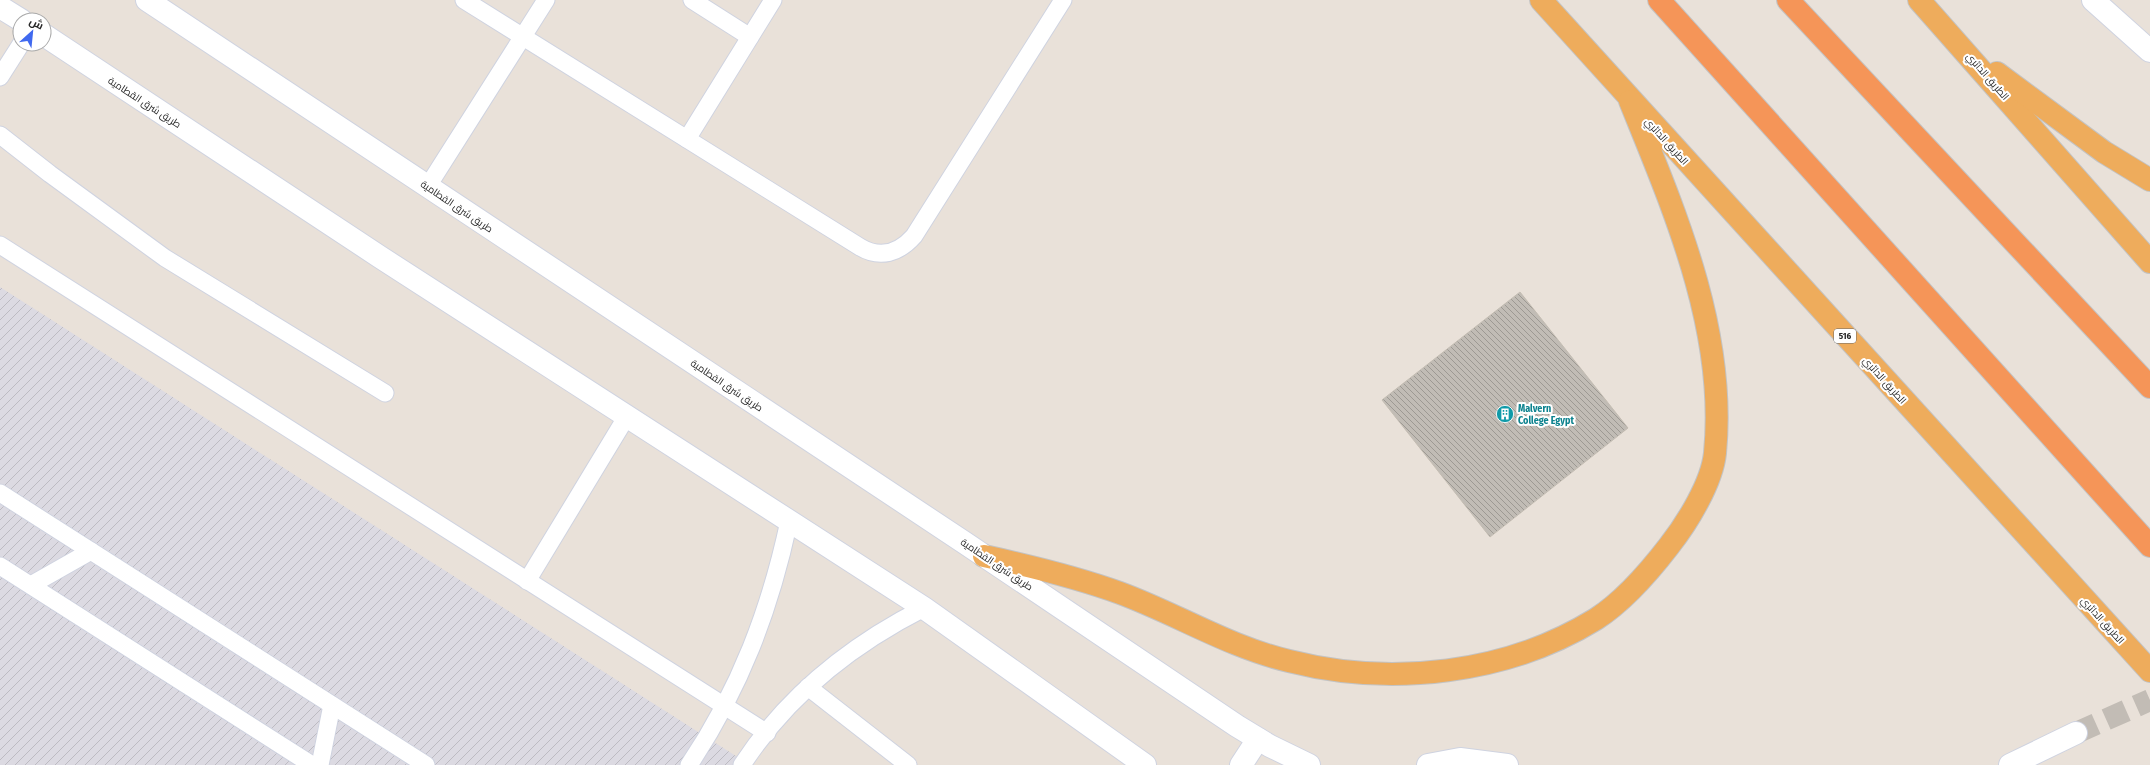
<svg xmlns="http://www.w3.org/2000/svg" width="2150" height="765" font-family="'Fira Sans Condensed',Cairo,sans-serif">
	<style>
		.industrial { fill: url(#industrial-furrows) }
		.building { fill: url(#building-back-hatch); stroke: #c4bdb3 }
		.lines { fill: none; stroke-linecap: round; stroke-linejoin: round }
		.tertiary-tunnel { stroke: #c2bcb5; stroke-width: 22; stroke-dasharray: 22 11; stroke-linecap: butt }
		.service-casing { stroke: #cfd3e0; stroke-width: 19 }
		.minor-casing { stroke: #cfd3e0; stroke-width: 24 }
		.tertiary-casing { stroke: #cfd3e0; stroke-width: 24 }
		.trunk-casing { stroke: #c3c3c3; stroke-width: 24 }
		.motorway-casing { stroke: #c3c3c3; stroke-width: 24 }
		.service { stroke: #fff; stroke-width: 17 }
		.minor { stroke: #fff; stroke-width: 22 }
		.tertiary { stroke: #fff; stroke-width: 22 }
		.trunk { stroke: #eeac5c; stroke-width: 22 }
		.motorway { stroke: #f59558; stroke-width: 22 }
		.labels { text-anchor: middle; stroke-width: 4; stroke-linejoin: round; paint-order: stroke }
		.shield { fill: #fff; stroke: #686868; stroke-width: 1 }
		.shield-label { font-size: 9px; font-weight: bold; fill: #272727 }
		.street-label { font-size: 10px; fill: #272727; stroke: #fff }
		.culture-label { font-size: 10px; font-weight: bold; fill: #0d838f; stroke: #fff; text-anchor: start }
	</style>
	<defs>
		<pattern id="industrial-furrows" width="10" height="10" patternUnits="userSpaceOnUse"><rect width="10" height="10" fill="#dcdae2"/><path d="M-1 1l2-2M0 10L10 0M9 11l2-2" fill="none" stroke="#bdbbc2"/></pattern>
		<pattern id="building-back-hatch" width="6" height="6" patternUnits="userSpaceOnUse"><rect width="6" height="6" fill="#c1bcb5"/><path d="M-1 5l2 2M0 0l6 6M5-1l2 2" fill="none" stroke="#9d9993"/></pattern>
	</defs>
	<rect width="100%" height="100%" fill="#e9e1d9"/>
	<path class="industrial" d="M0 287 750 765H0Z"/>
	<path class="building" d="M1520 292 1628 428 1490 537 1382 400Z"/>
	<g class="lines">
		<path class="tertiary-tunnel" d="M2076 733 2150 700"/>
		<defs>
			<g id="service">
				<path d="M464 0 860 247C880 259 899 253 914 236L1063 0"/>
				<path d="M692 0 750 37"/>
				<path d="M0 77 21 44"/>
				<path d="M0 135 50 174 165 258 385 393"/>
				<path d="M687 139 773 0"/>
				<path d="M428 186 546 0"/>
				<path d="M0 245 767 733"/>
				<path d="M0 493 426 765"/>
				<path d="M0 566 312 765"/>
				<path d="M527 581 627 416"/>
				<path d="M31 585 91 551"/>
				<path d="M808 687 908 765"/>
				<path d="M320 765 332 705"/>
				<path d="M689 765C740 689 770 610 789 521"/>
				<path d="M742 765C787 696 851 645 924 608"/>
			</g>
			<path id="minor" d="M2093 0 2150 51"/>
			<g id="tertiary">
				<path d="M147 0 965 543 1237 726 1270 746 1309 765"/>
				<path d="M0 7 21 20"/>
				<path d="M44 35 380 257 924 608 1145 765"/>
				<path d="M1241 765 1258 739"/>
				<path d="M1428 765 1460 759 1507 765"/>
				<path d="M2010 765 2076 733"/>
			</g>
			<g id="trunk">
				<path d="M1541 0 2150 671"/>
				<path d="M1919 0 2150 262"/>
				<path d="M1997 73 2104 152 2150 180"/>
				<path d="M984 556C1030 566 1076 577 1120 593 1177 614 1229 647 1289 661 1391 687 1507 674 1596 619 1624 601 1649 572 1669 546 1687 523 1712 483 1715 453 1727 331 1675 212 1630 101"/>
			</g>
			<g id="motorway">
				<path d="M1659 0 2150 546"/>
				<path d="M1788 0 2150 387"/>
			</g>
		</defs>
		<use href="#service" class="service-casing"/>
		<use href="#minor" class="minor-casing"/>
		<use href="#tertiary" class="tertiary-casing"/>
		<use href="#trunk" class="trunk-casing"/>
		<use href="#motorway" class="motorway-casing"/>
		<use href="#service" class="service"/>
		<use href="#minor" class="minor"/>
		<use href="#tertiary" class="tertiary"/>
		<use href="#trunk" class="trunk"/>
		<use href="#motorway" class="motorway"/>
	</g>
	<defs>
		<symbol id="building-disc" viewBox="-11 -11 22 22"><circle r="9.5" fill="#0f9aa8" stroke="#fff"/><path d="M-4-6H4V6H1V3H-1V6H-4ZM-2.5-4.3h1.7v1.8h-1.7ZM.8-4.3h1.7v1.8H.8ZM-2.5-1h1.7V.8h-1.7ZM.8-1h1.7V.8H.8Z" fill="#fff"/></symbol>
	</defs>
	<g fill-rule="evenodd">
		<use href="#building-disc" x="1495" y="404" width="20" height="20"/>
	</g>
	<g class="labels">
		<rect class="shield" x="1834" y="329" width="22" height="14" rx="3"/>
		<g class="shield-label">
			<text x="1845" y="339">516</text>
		</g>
		<g class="street-label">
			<text transform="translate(1988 76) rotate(49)" y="4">الطريق الدائري</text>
			<text transform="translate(145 102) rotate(33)" y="4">طريق شرق القطامية</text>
			<text transform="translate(1667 141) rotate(48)" y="4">الطريق الدائري</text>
			<text transform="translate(457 206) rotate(34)" y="4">طريق شرق القطامية</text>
			<text transform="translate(1885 380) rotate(48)" y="4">الطريق الدائري</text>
			<text transform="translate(727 385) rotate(34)" y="4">طريق شرق القطامية</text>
			<text transform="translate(997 564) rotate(34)" y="4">طريق شرق القطامية</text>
			<text transform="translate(2103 620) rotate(48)" y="4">الطريق الدائري</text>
		</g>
		<g class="culture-label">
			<text x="1518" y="412">Malvern<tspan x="1518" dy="12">College Egypt</tspan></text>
		</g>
	</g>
	<g transform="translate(32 32) rotate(27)"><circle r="19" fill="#ffffff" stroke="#a9a9a9"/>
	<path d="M0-3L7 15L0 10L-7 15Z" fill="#4069ef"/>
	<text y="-6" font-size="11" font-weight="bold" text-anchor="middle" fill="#272727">ش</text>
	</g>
</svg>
